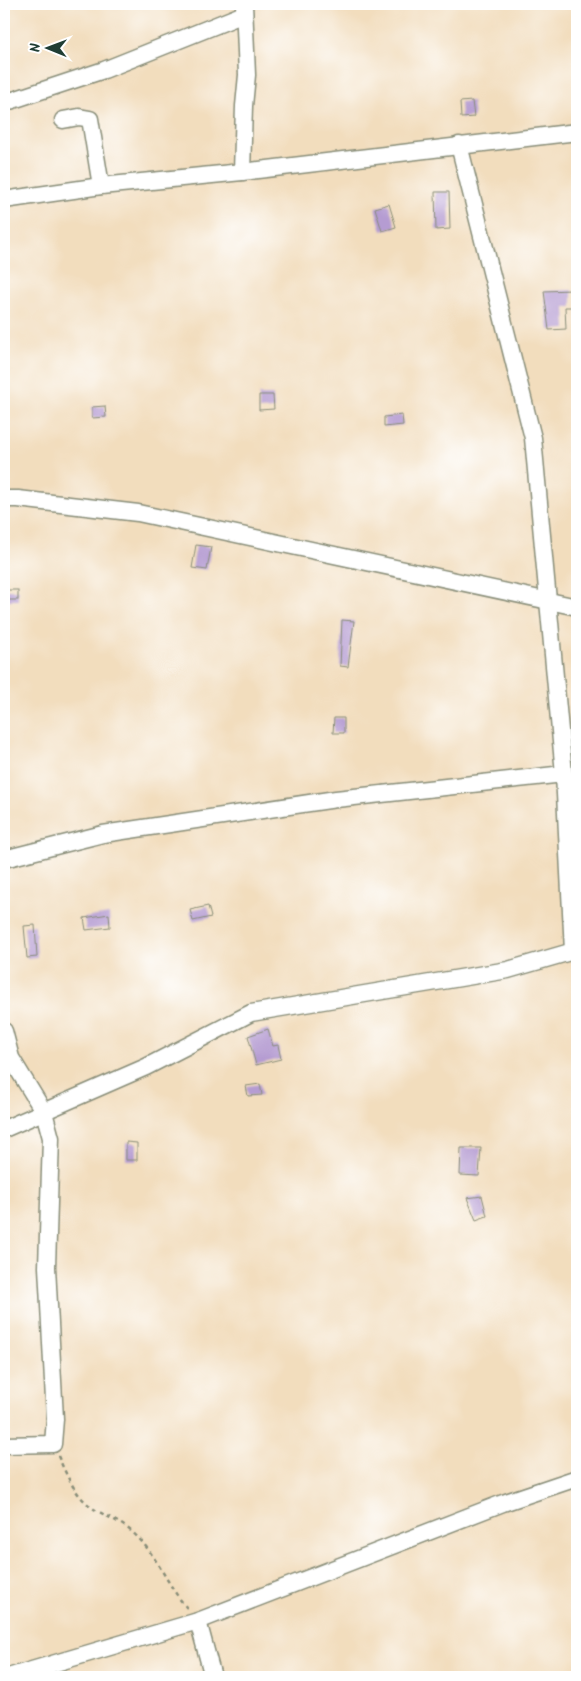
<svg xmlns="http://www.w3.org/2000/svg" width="581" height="1681" font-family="Kalam,sans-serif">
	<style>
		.building { fill: #b59cd2 }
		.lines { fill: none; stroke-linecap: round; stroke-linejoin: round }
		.minor-casing { stroke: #888d78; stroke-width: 19 }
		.path { stroke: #888d78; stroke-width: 2.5; stroke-dasharray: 4 4; stroke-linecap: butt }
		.minor { stroke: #fff; stroke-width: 16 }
	</style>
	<rect width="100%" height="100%" fill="#fff"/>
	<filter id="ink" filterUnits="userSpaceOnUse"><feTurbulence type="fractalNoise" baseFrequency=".02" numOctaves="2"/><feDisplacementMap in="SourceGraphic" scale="10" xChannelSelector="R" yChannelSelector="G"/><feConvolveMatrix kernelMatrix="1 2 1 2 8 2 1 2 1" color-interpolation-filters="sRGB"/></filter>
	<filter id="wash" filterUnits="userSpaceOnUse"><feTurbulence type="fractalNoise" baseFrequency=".0096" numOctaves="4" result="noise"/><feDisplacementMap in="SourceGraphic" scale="20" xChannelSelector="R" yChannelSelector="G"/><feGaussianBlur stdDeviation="1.12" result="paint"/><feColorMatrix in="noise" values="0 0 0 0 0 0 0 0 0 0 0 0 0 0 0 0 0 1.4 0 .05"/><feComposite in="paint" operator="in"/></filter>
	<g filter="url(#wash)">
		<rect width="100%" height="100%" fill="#f2ddbd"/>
		<g id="blocks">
			<g class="building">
				<path d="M472 101 474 117 461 118 460 102Z"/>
				<path d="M435 192H449L450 229 436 230Z"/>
				<path d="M389 204 396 227 382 231 375 208Z"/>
				<path d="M572 290V307H565L566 329 549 330 544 291Z"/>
				<path d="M259 395H273L274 409 259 410Z"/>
				<path d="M105 406 106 417 92 418V407Z"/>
				<path d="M402 415 403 425 384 427V417Z"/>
				<path d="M196 545 211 547 207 570 192 568Z"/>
				<rect x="7" y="590" width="11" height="10"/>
				<path d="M342 620 354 621 348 667 340 666Z"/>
				<path d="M334 718H344V733H333Z"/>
				<path d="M208 906 211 917 193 921 190 910Z"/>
				<path d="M109 914 110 927 86 930 84 918Z"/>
				<path d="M35 925 37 957 27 958 24 926Z"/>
				<path d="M268 1029 273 1046 278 1045 281 1059 256 1065 248 1036Z"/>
				<path d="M260 1084 262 1095 248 1096 246 1086Z"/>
				<path d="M126 1142 137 1143V1160H126Z"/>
				<path d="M461 1148H481L479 1176 460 1175Z"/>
				<path d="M482 1196 487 1216 476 1220 467 1198Z"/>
			</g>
		</g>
	</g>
	<g filter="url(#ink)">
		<use href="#blocks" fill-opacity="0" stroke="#888d78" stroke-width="1"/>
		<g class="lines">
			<defs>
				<g id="minor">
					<path d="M4 103 104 70 244 14"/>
					<path d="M63 120 79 117 90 119 101 186"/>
					<path d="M459 145 533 438 564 774 573 951"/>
					<path d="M242 172 244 106 247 75 244 4"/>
					<path d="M4 200 101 186 242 172 577 132"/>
					<path d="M4 499H18L138 513 577 607"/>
					<path d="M4 859 103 834 336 799 564 774"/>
					<path d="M4 1031 11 1058 44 1112 51 1138 47 1267 55 1419 53 1444 4 1445"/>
					<path d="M4 1129 146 1067 251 1013 508 970 577 950"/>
					<path d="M198 1621 213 1677"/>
					<path d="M8 1677 198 1621 503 1503 577 1478"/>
				</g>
			</defs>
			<use href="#minor" class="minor-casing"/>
			<path class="path" d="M58 1456C67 1476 75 1496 94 1509 106 1516 120 1522 131 1531 156 1552 166 1584 187 1608"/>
			<use href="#minor" class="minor"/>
		</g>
	</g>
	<rect width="581" height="1681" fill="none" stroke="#fff" stroke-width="20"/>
	<g transform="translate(48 48) rotate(271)" stroke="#ffffff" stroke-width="4" paint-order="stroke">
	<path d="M0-4L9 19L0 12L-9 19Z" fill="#1f3d34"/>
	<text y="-8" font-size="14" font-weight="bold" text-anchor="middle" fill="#1f3d34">N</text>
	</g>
</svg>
